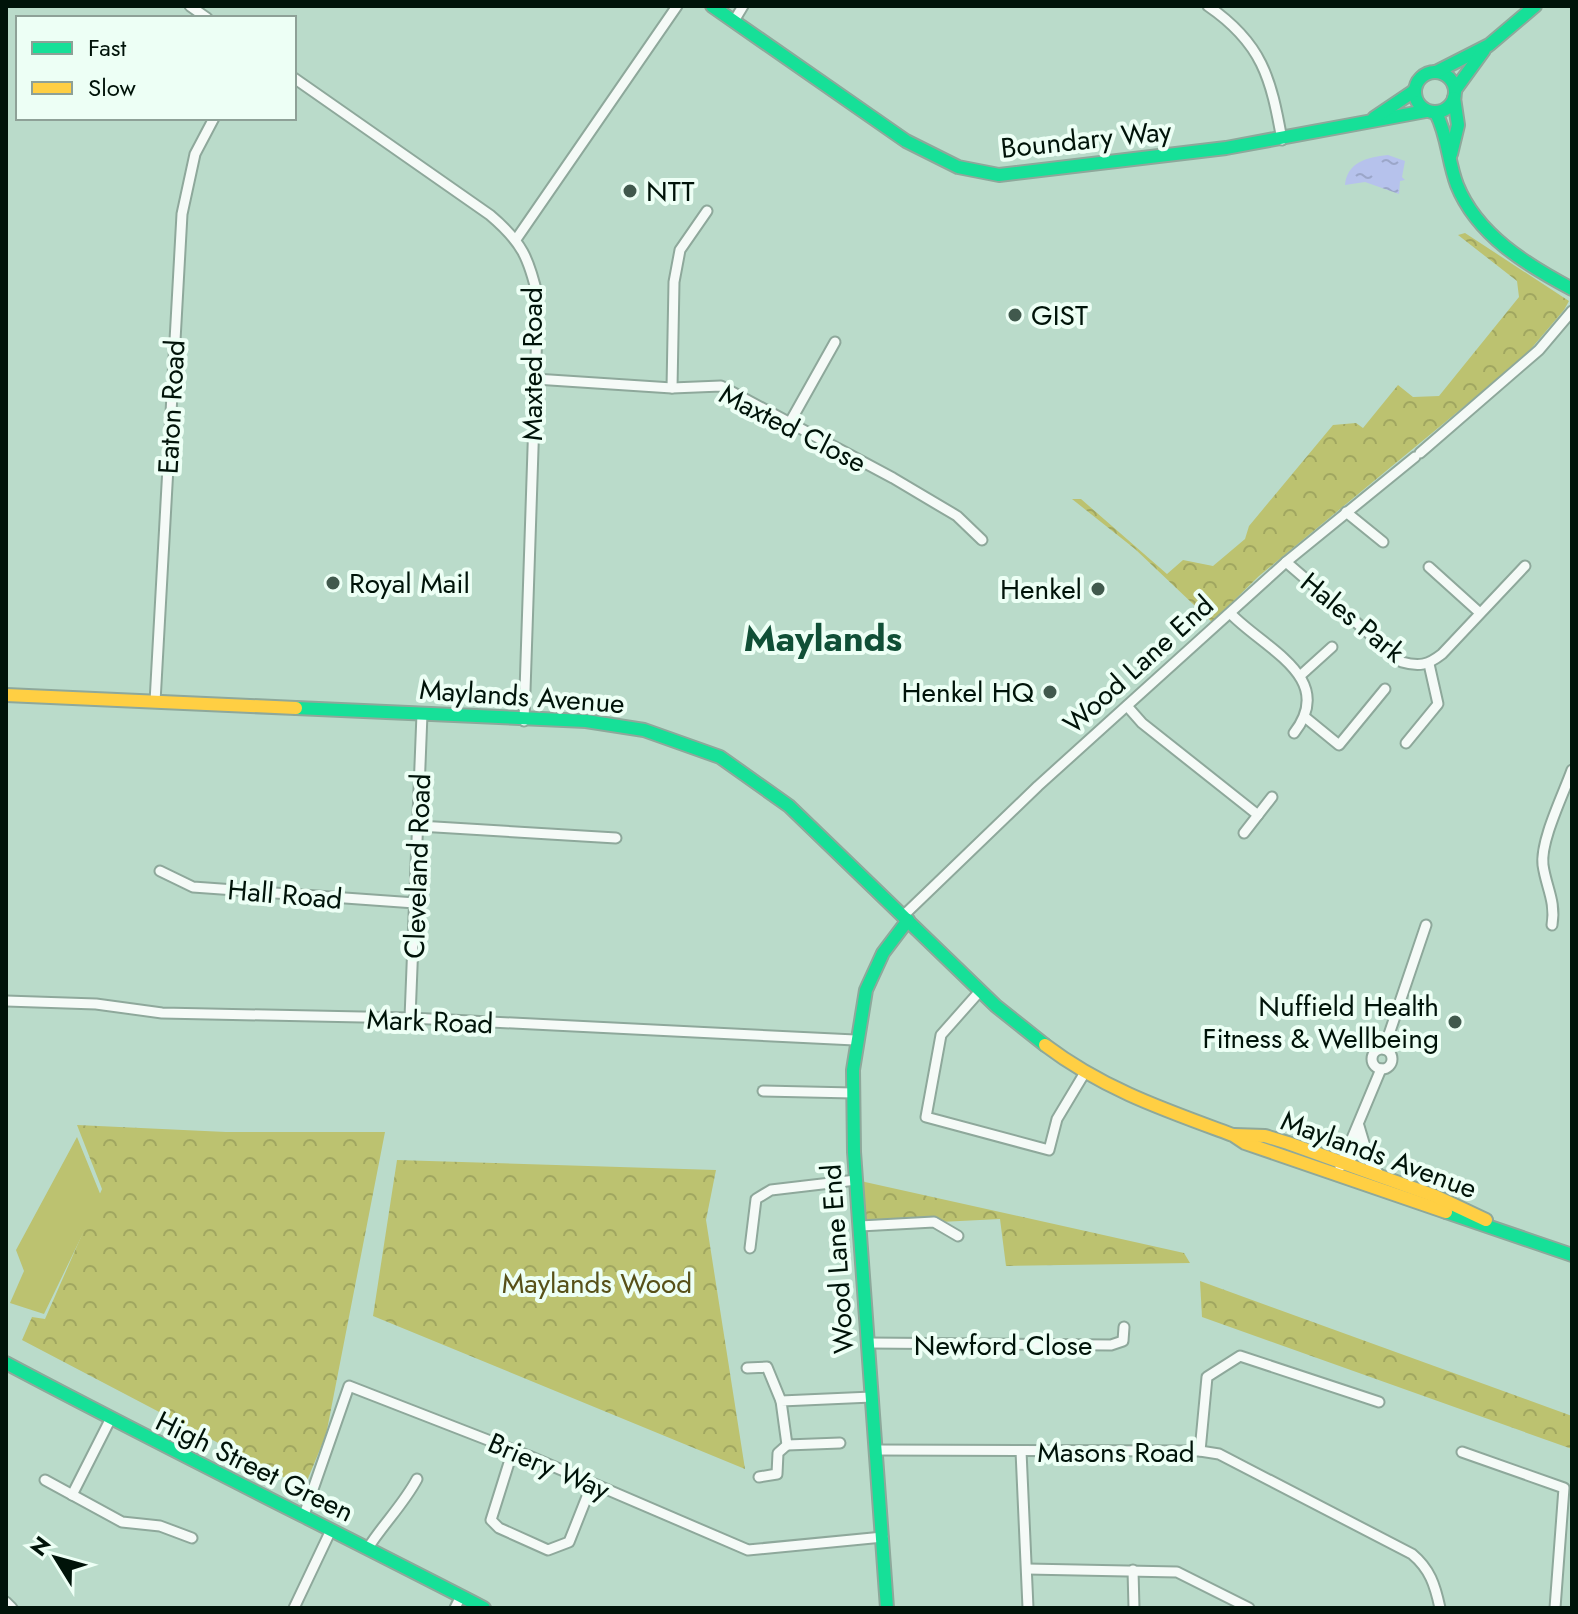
<svg xmlns="http://www.w3.org/2000/svg" width="1578" height="1614" font-family="Jost,sans-serif">
	<style>
		.green { fill: #bcc270 }
		.forest { fill: url(#forest-crowns) }
		.water { fill: url(#water-ripples) }
		.lines { fill: none; stroke-linecap: round; stroke-linejoin: round }
		.street-casing { stroke: #8ea89b; stroke-width: 13 }
		.fast-casing { stroke: #8ea89b; stroke-width: 16 }
		.slow-casing { stroke: #8ea89b; stroke-width: 16 }
		.street { stroke: #f5faf7; stroke-width: 9 }
		.fast { stroke: #16e098; stroke-width: 12 }
		.slow { stroke: #ffcf43; stroke-width: 12 }
		.poi-dot { fill: #41594d; stroke: #edfff5; stroke-width: 3 }
		.labels { text-anchor: middle; stroke-width: 8; stroke-linejoin: round; paint-order: stroke }
		.street-label { font-size: 28px; fill: #001309; stroke: #edfff5 }
		.poi-label { font-size: 28px; fill: #001309; stroke: #edfff5; text-anchor: start }
		.park-label { font-size: 28px; fill: #575018; stroke: #edfff5 }
		.district-label { font-size: 36px; font-weight: bold; fill: #104f36; stroke: #edfff5 }
	</style>
	<defs>
		<pattern id="forest-crowns" width="20" height="18" patternUnits="userSpaceOnUse" patternTransform="scale(2)"><rect width="20" height="18" fill="#bcc270"/><path d="M2 6a3 3 0 1 1 6 0M12 15a3 3 0 1 1 6 0" fill="none" stroke="#a0a660"/></pattern>
		<pattern id="water-ripples" width="26" height="14" patternUnits="userSpaceOnUse" patternTransform="scale(2)"><rect width="26" height="14" fill="#b6c2ec"/><path d="M2 4q2-2 4 0t4 0M15 11q2-2 4 0t4 0" fill="none" stroke="#9ba6c9"/></pattern>
	</defs>
	<rect width="100%" height="100%" fill="#badbca"/>
	<path class="green" d="M77 1137 101 1196 44 1314 10 1303 24 1271 16 1250Z"/>
	<g class="forest">
		<path d="M1465 233 1569 301 1564 310 1524 357 1259 576 1212 622 1135 549 1072 499H1081L1167 574 1183 560 1213 566 1245 539 1249 526 1333 425 1356 423 1363 428 1398 385 1413 397 1439 396 1519 297 1517 281 1458 235Z"/>
		<path d="M77 1125 226 1132H385L326 1435 304 1488 22 1340 32 1317 45 1319 102 1189Z"/>
		<path d="M397 1160 716 1170 706 1220 745 1469 373 1316Z"/>
		<path d="M856 1180 1184 1253 1190 1263 1006 1266 1000 1219 860 1226Z"/>
		<path d="M1200 1281 1572 1416V1449L1202 1317Z"/>
	</g>
	<path class="water" d="M1388 155 1405 161 1402 177 1405 180 1400 181 1399 194 1365 182 1345 185C1347 163 1366 157 1388 155Z"/>
	<g class="lines">
		<defs>
			<g id="street">
				<path d="M190 6 207 18"/>
				<path d="M1208 6C1262 43 1271 78 1282 140"/>
				<path d="M734 21 743 6"/>
				<path d="M294 78 490 215C522 242 529 258 538 298L524 721"/>
				<path d="M517 238 677 6"/>
				<path d="M535 379 672 388 721 386 893 478 957 516 982 540"/>
				<path d="M672 388 674 282 680 250 707 211"/>
				<path d="M789 424 835 342"/>
				<path d="M1420 453 1539 350 1572 311"/>
				<path d="M1346 512 1383 542"/>
				<path d="M1286 562 1402 662C1419 667 1428 665 1442 654L1525 566"/>
				<path d="M1429 567 1480 613"/>
				<path d="M1231 614C1265 649 1337 678 1294 733"/>
				<path d="M1301 675 1332 647"/>
				<path d="M155 702 182 214 195 154 214 118"/>
				<path d="M1127 706 1142 723 1258 815"/>
				<path d="M1306 718 1339 745 1385 689"/>
				<path d="M1406 743 1438 704 1429 664"/>
				<path d="M419 826 616 838"/>
				<path d="M1244 833 1272 797"/>
				<path d="M160 871 193 887 415 903"/>
				<path d="M903 916 1038 786 1286 562 1415 457"/>
				<path d="M1552 925C1556 901 1546 887 1543 865 1540 841 1564 793 1572 770"/>
				<path d="M980 991 941 1035 926 1117 1049 1150 1057 1119 1084 1074"/>
				<path d="M6 1001 96 1004 162 1013 410 1018 855 1040"/>
				<path d="M410 1018 422 714"/>
				<path d="M1384 1049 1426 925"/>
				<circle cx="1382" cy="1059" r="10"/>
				<path d="M763 1091 853 1093"/>
				<path d="M1359 1126 1370 1163 1379 1174"/>
				<path d="M1349 1166 1358 1135"/>
				<path d="M1340 1167 1381 1069"/>
				<path d="M860 1226 934 1222 958 1236"/>
				<path d="M750 1248 756 1199 771 1190 856 1180"/>
				<path d="M868 1343 1111 1345 1123 1341 1124 1327"/>
				<path d="M747 1368 767 1367 781 1401"/>
				<path d="M840 1443 787 1445 781 1401 872 1397"/>
				<path d="M513 1450 491 1520 499 1528 548 1550 569 1542 592 1484"/>
				<path d="M876 1450 1200 1451 1219 1454 1412 1554C1430 1569 1435 1585 1440 1608"/>
				<path d="M1021 1451 1028 1608"/>
				<path d="M1200 1451 1207 1377 1240 1356 1379 1402"/>
				<path d="M1462 1452 1564 1488 1555 1608"/>
				<path d="M759 1477 777 1474 778 1453 787 1445"/>
				<path d="M45 1480 122 1522 160 1526 192 1538"/>
				<path d="M72 1495 110 1420"/>
				<path d="M304 1515 349 1386 529 1456 748 1550 883 1537"/>
				<path d="M368 1548C384 1523 403 1505 417 1479"/>
				<path d="M1027 1569 1177 1572 1249 1608"/>
				<path d="M1133 1570 1134 1608"/>
				<path d="M6 1602 12 1608"/>
				<path d="M294 1608 331 1530"/>
				<path d="M455 1608 460 1598"/>
			</g>
			<g id="fast">
				<path d="M712 6 906 141 958 167 999 175 1226 148 1426 111"/>
				<circle cx="1435" cy="92" r="20"/>
				<path d="M1436 72 1489 45 1535 6"/>
				<path d="M1455 90 1484 50"/>
				<path d="M1436 113C1448 136 1448 162 1457 185 1477 235 1527 265 1572 289"/>
				<path d="M1374 118 1414 91"/>
				<path d="M1451 154 1458 125 1454 98"/>
				<path d="M296 708 586 721 644 730 720 757 789 806 996 1006 1045 1045"/>
				<path d="M1446 1212 1572 1255"/>
				<path d="M6 1363C164 1447 325 1526 484 1608"/>
				<path d="M887 1608 854 1152 853 1070 866 990 883 953 908 920"/>
			</g>
			<g id="slow">
				<path d="M6 695 296 708"/>
				<path d="M1045 1045C1103 1089 1165 1110 1233 1135L1245 1143 1446 1212"/>
				<path d="M1234 1135 1265 1136 1288 1143 1435 1196 1486 1220"/>
			</g>
		</defs>
		<use href="#street" class="street-casing"/>
		<use href="#fast" class="fast-casing"/>
		<use href="#slow" class="slow-casing"/>
		<use href="#street" class="street"/>
		<use href="#fast" class="fast"/>
		<use href="#slow" class="slow"/>
	</g>
	<g class="poi-dot">
		<circle cx="630" cy="191" r="8"/>
		<circle cx="1015" cy="315" r="8"/>
		<circle cx="333" cy="583" r="8"/>
		<circle cx="1098" cy="589" r="8"/>
		<circle cx="1050" cy="692" r="8"/>
		<circle cx="1455" cy="1022" r="8"/>
	</g>
	<g class="labels">
		<g class="street-label">
			<text transform="translate(1086 139) rotate(-6)" y="10">Boundary Way</text>
			<text transform="translate(532 364) rotate(-90)" y="10">Maxted Road</text>
			<text transform="translate(171 407) rotate(-87)" y="10">Eaton Road</text>
			<text transform="translate(793 428) rotate(27)" y="10">Maxted Close</text>
			<text transform="translate(1353 617) rotate(39)" y="10">Hales Park</text>
			<text transform="translate(1138 664) rotate(-42)" y="10">Wood Lane End</text>
			<text transform="translate(522 696) rotate(4)" y="10">Maylands Avenue</text>
			<text transform="translate(417 866) rotate(-88)" y="10">Cleveland Road</text>
			<text transform="translate(285 894) rotate(5)" y="10">Hall Road</text>
			<text transform="translate(430 1021) rotate(2)" y="10">Mark Road</text>
			<text transform="translate(1379 1154) rotate(20)" y="10">Maylands Avenue</text>
			<text transform="translate(837 1259) rotate(-94)" y="10">Wood Lane End</text>
			<text x="1003" y="1355">Newford Close</text>
			<text x="1116" y="1462">Masons Road</text>
			<text transform="translate(255 1466) rotate(26)" y="10">High Street Green</text>
			<text transform="translate(549 1466) rotate(23)" y="10">Briery Way</text>
		</g>
		<g class="poi-label">
			<text x="646" y="201">NTT</text>
			<text x="1031" y="325">GIST</text>
			<text x="349" y="593">Royal Mail</text>
			<text x="1082" y="599" text-anchor="end">Henkel</text>
			<text x="1034" y="702" text-anchor="end">Henkel HQ</text>
			<text x="1439" y="1016" text-anchor="end">Nuffield Health<tspan x="1439" dy="32">Fitness &amp; Wellbeing</tspan></text>
		</g>
		<g class="park-label">
			<text x="597" y="1293">Maylands Wood</text>
		</g>
		<g class="district-label">
			<text x="823" y="651">Maylands</text>
		</g>
	</g>
	<rect width="1578" height="1614" fill="none" stroke="#001309" stroke-width="16"/>
	<rect x="16" y="16" width="280" height="104" fill="#edfff5" stroke="#8ea197" stroke-width="2"/>
	<rect x="32" y="42" width="40" height="12" fill="#16e098" stroke="#8ea197" stroke-width="2"/>
	<text x="88" y="56" font-size="24" fill="#001309">Fast</text>
	<rect x="32" y="82" width="40" height="12" fill="#ffcf43" stroke="#8ea197" stroke-width="2"/>
	<text x="88" y="96" font-size="24" fill="#001309">Slow</text>
	<g transform="translate(56 1558) rotate(307)" stroke="#edfff5" stroke-width="6" paint-order="stroke">
	<path d="M0-6L14 30L0 20L-14 30Z" fill="#001309"/>
	<text y="-12" font-size="22" font-weight="bold" text-anchor="middle" fill="#001309">N</text>
	</g>
</svg>
